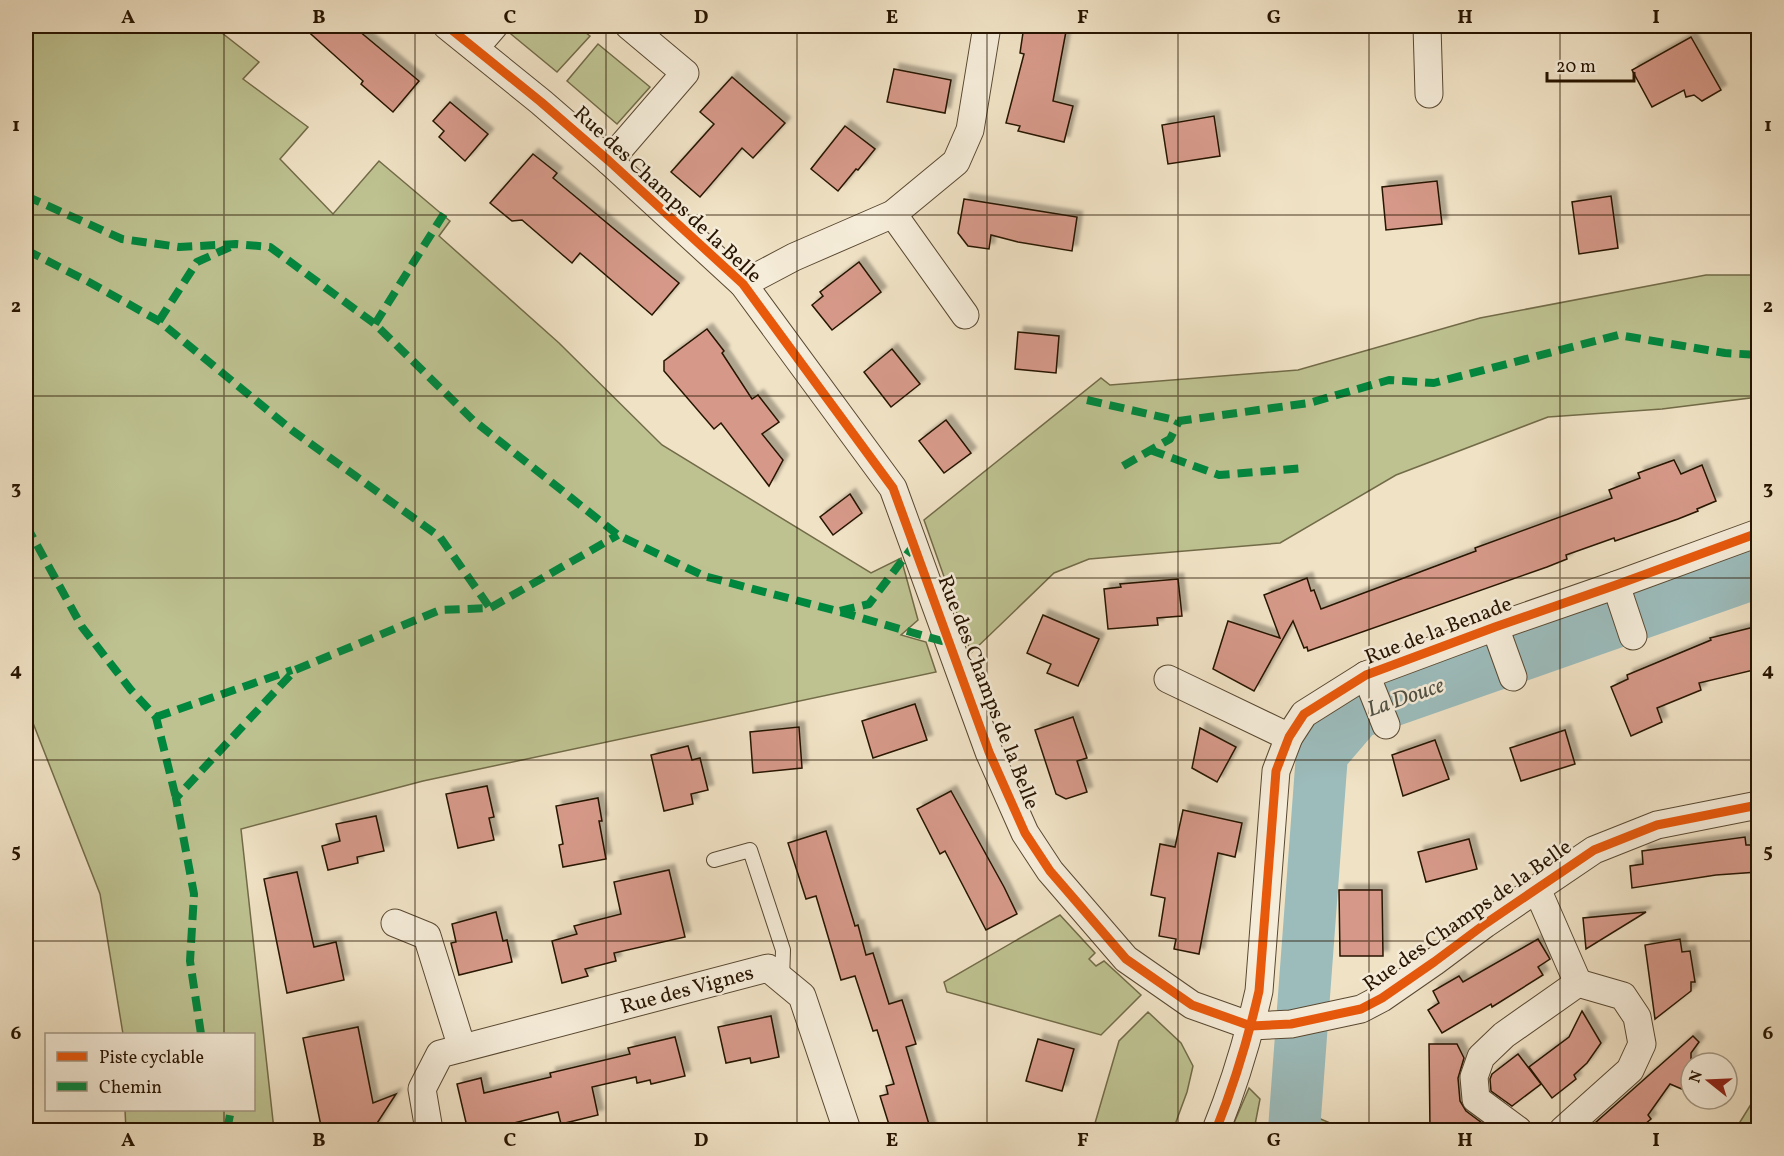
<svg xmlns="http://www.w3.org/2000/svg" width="1784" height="1156" font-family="Vollkorn,serif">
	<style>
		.green { fill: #bec291; stroke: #726b48; stroke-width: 1.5 }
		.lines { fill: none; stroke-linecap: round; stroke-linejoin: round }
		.river { stroke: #9cbcbc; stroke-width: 52 }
		.building { fill: #d69989; stroke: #271400; stroke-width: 1.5; filter: url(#shadow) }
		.service-casing { stroke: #594831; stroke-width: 16 }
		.minor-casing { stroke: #594831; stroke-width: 29 }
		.service { stroke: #f5ecd9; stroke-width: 14 }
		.minor { stroke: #f5ecd9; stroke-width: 27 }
		.quiet { stroke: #00873e; stroke-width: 8; stroke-dasharray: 15 8; stroke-linecap: butt }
		.cycleway-casing { stroke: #f5ecd9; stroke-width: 13 }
		.cycleway { stroke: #e8590c; stroke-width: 9 }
		.grid { fill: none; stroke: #271400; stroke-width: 1.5; stroke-opacity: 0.55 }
		.labels { text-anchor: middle; stroke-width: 5; stroke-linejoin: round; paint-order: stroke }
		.street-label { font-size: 21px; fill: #271400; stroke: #f5ecd9 }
		.water-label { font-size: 22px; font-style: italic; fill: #504f42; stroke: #f5ecd9 }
		.neatline { fill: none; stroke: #271400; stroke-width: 2 }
		.grid-label { font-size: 20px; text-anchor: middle; font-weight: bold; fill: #271400 }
	</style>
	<defs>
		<filter id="shadow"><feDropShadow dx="5.5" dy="-5.5" stdDeviation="1.5" flood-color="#0004"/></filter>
	</defs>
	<rect width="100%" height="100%" fill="#f0e2c5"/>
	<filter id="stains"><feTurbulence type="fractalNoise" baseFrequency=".00333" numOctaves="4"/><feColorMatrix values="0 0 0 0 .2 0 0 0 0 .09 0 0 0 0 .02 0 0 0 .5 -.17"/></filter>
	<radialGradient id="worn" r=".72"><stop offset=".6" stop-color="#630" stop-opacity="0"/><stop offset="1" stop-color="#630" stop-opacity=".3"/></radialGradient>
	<g class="green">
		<path d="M32 26H213L259 62 243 79 308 127 280 159 333 214 379 161 450 221 439 236 559 343 662 445 871 573 901 558 918 620 901 635 926 642 936 672 423 781 241 829 274 1130H126L125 1110H254V1034H123L100 894 33 723 26 696V44Z"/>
		<path d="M509 26H577L590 36 557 72 506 30Z"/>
		<path d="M598 44 650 87 617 124 567 81Z"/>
		<path d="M1706 275H1758V397L1662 409 1548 417 1396 475 1280 543 1089 559 1054 573 971 653 924 520 1101 378 1110 385 1298 370 1480 318Z"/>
		<path d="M1060 915 1095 953 1089 959 1096 966 1104 961 1141 995 1101 1035 947 992 944 982Z"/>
		<path d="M1148 1012 1181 1043 1193 1066 1187 1092 1173 1130H1093L1119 1041Z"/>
		<path d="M1249 1088 1260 1099 1254 1130H1231Z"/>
		<path d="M1758 1093V1130H1735Z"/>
		<path d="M1302 1111 1330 1123 1329 1130H1301Z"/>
	</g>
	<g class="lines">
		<path class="river" d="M1294 1130 1322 754 1357 713 1758 572"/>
	</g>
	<g class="building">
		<path d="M302 26H353L419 81 393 112 361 84 363 81Z"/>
		<path d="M1024 26H1067L1053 101 1073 106 1064 142 1018 131 1020 126 1006 123 1024 54 1020 53Z"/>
		<path d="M1691 37 1721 90 1702 101 1694 95 1686 97 1684 90 1652 107 1632 70Z"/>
		<path d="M894 69 951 80 945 113 887 102Z"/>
		<path d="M732 77 785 123 753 158 742 148 700 197 671 172 714 124 700 112Z"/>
		<path d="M450 102 488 134 465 161 439 137 444 131 433 121Z"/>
		<path d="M1214 116 1220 156 1168 164 1162 125Z"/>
		<path d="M845 126 875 149 858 170 856 169 838 191 811 169Z"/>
		<path d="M533 154 557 173 553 178 679 283 652 315 580 253 572 263 522 220 512 221 490 203Z"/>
		<path d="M1437 181 1442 224 1386 230 1382 187Z"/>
		<path d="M1611 196 1618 248 1579 254 1572 202Z"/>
		<path d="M964 199 1077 217 1072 251 1018 242 991 235 989 249 968 246 958 233Z"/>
		<path d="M859 262 881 292 832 330 812 305 823 296 820 292Z"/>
		<path d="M707 329 724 351 722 353 752 399 758 395 779 422 762 434 783 460 769 486 721 423 714 429 664 371V361Z"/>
		<path d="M1018 332 1059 336 1056 373 1015 369Z"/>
		<path d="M892 349 920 384 891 407 864 372Z"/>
		<path d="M946 420 971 453 944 473 919 441Z"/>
		<path d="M1674 460 1681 474 1702 465 1716 501 1697 509 1698 511 1678 519 1615 541 1614 538 1566 555 1567 559 1547 567 1308 651 1307 647 1304 648 1293 621 1254 691 1213 669 1228 621 1280 638 1264 595 1307 578 1311 591 1314 590 1321 609 1476 551 1475 548 1612 498 1609 490 1640 478 1638 473Z"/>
		<path d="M850 494 862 513 833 535 820 517Z"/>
		<path d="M1178 579 1182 616 1157 618 1158 625 1108 629 1104 589 1121 587 1120 584Z"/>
		<path d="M1043 615 1099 639 1078 686 1047 673 1051 664 1027 653Z"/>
		<path d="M1758 626V669L1699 683 1701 690 1657 708 1662 722 1631 736 1611 687 1628 679 1627 675 1711 640 1710 638Z"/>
		<path d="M915 704 927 740 873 758 862 721Z"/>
		<path d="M1073 717 1087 758 1077 761 1087 792 1066 799 1056 794 1035 730Z"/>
		<path d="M799 727 802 768 753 773 750 732Z"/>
		<path d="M1200 728 1236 747 1217 782 1192 768Z"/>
		<path d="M1565 730 1575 764 1521 781 1510 748Z"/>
		<path d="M1435 740 1449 779 1403 796 1392 755Z"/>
		<path d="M688 746 692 760 700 758 708 790 691 794 693 804 664 811 651 755Z"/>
		<path d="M487 786 494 817 489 818 494 840 458 848 446 794Z"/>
		<path d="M951 791 1004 887 1017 914 986 930 945 851 940 854 917 809Z"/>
		<path d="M598 798 602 821H599L606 859 563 867 559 845 563 844 556 806Z"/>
		<path d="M1183 810 1242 823 1235 857 1218 853 1199 954 1174 949 1176 939 1159 936 1165 898 1151 895 1160 844 1175 847Z"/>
		<path d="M376 816 384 851 357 857 358 863 328 870 322 846 340 841 336 824Z"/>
		<path d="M826 831 855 926 858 925 866 955 873 953 889 1004 902 1000 916 1044 906 1047 931 1131H891L880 1096 888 1094 886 1086 894 1084 877 1030 873 1031 855 976 841 980 816 896 806 899 788 843Z"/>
		<path d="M1745 837 1746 845H1758V872L1716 875 1632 888 1630 866 1643 864 1642 851Z"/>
		<path d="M1469 839 1477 869 1426 882 1418 852Z"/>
		<path d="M669 870 685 937 614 953 616 961 585 969 588 976 562 983 552 941 577 934 574 926 621 914 614 882Z"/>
		<path d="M297 872 314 947 336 942 344 980 287 993 264 879Z"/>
		<path d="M1339 890H1382L1383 956H1340Z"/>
		<path d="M496 912 503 941 507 940 512 962 459 975 451 943 456 942 452 924Z"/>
		<path d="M1646 912 1586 949 1583 918Z"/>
		<path d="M1538 939 1550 959 1538 967 1543 975 1492 1007 1491 1004 1442 1033 1428 1010 1439 1003 1433 991 1459 976 1463 982Z"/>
		<path d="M1680 939 1682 952 1690 951 1695 982H1691V991L1655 1019 1645 945Z"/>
		<path d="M1582 1011 1601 1043 1587 1063 1574 1075 1576 1079 1552 1098 1529 1067 1569 1037Z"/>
		<path d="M771 1016 779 1057 751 1063 750 1058 726 1063 718 1027Z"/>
		<path d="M358 1027 373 1103 396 1094 372 1131H322L303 1038Z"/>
		<path d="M1693 1036 1699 1042 1691 1053V1093L1670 1084 1648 1115 1651 1119 1637 1131H1586Z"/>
		<path d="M675 1037 685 1076 651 1084 650 1080 637 1083 636 1077 592 1087 598 1115 561 1124 558 1112 482 1131H468L457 1084 481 1078 484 1093 551 1077 550 1073 630 1054 628 1048Z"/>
		<path d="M1038 1039 1074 1049 1062 1091 1026 1081Z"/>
		<path d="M1429 1044H1457L1464 1058 1458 1078 1460 1101 1466 1111 1486 1126 1481 1131H1430Z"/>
		<path d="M1518 1054 1541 1084 1512 1106 1491 1091 1490 1079 1492 1074Z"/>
	</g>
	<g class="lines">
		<defs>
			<path id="service" d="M714 860 750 850 783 950 782 980"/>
			<g id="minor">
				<path d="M447 26 541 102 609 161 743 284 893 488 989 752 1025 833 1050 871 1126 959 1192 1005 1251 1026 1291 1024 1361 1009 1382 998 1434 962 1485 924 1594 850 1657 825 1758 805"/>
				<path d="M1427 26 1429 94"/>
				<path d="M475 48 494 26"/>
				<path d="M609 161 685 73 629 26"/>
				<path d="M893 214 965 315"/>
				<path d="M743 284 794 257 893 214 956 162 970 130 987 26"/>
				<path d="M1616 585 1633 636"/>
				<path d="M1495 627 1513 677"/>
				<path d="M1366 675 1386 725"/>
				<path d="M1168 679 1289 737"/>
				<path d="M1537 889 1578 983"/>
				<path d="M395 923 427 936 462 1048"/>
				<path d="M429 1130 422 1089 440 1054 768 968 802 996 847 1130"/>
				<path d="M1216 1130C1234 1085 1248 1039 1259 991L1276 771 1289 737 1304 714 1366 675 1495 627 1616 585 1758 533"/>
				<path d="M1518 1130 1476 1099 1474 1077 1481 1057 1504 1035 1578 983"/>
				<path d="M1563 1130 1630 1070 1642 1044 1637 1017 1623 996 1578 983"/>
			</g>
		</defs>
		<use href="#service" class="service-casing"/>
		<use href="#minor" class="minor-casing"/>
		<use href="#service" class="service"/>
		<use href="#minor" class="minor"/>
		<g class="quiet">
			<path d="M26 196 122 239 179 247 236 244 270 247 375 324 473 420 618 535 704 576 837 611 949 643"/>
			<path d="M26 250 87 281 159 321 293 431 440 537 490 608"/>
			<path d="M159 321 197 262 230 247"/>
			<path d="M375 324 445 212"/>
			<path d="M1087 400 1179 421 1309 403 1389 380 1434 383 1618 335 1725 353 1758 355"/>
			<path d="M1150 450 1219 475 1305 468"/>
			<path d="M1123 466 1170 439 1179 421"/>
			<path d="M26 525 82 627 131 690 156 717 176 798"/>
			<path d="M840 611 869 604 914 545"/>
			<path d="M156 717 292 670"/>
			<path d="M201 1034 190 961 194 894 176 798 295 670 440 610 490 608 618 535"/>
			<path d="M227 1130 231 1110"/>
		</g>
		<defs>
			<g id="cycleway">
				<path d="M447 26 541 102 609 161 743 284 893 488 989 752 1025 833 1050 871 1126 959 1192 1005 1251 1026 1291 1024 1361 1009 1382 998 1434 962 1485 924 1594 850 1657 825 1758 805"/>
				<path d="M1216 1130C1234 1085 1248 1039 1259 991L1276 771 1289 737 1304 714 1366 675 1495 627 1616 585 1758 533"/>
			</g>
		</defs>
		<use href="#cycleway" class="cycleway-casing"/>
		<use href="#cycleway" class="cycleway"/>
	</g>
	<path class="grid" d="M224 26V1034M415 26V1130M606 26V1130M797 26V1130M987 26V1130M1178 26V1130M1369 26V1130M1560 26V1130M26 215H1758M26 396H1758M26 578H1758M26 760H1758M26 941H1758M224 1110V1130"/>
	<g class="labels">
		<g class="street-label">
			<text transform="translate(668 194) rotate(43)" y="7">Rue des Champs de la Belle</text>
			<text transform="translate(1438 630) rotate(-21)" y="7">Rue de la Benade</text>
			<text transform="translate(989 692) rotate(69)" y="7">Rue des Champs de la Belle</text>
			<text transform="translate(1467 915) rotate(-35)" y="7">Rue des Champs de la Belle</text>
			<text transform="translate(687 989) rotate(-15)" y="7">Rue des Vignes</text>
		</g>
		<g class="water-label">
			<text transform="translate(1405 696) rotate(-19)" y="8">La Douce</text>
		</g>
	</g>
	<rect width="1784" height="1156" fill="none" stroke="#f0e2c5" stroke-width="66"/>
	<rect x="45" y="1033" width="210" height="78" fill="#f5ecd9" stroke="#a39682" stroke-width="1.5"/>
	<rect x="57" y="1052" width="30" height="9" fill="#e8590c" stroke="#a39682" stroke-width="1.5"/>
	<text x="99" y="1063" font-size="18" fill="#271400">Piste cyclable</text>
	<rect x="57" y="1082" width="30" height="9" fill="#00873e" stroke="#a39682" stroke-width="1.5"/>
	<text x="99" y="1093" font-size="18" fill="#271400">Chemin</text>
	<g transform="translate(1709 1081) rotate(288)"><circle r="28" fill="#f5ecd9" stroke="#a39682" stroke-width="1.5"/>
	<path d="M0-4.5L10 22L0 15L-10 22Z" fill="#8f2418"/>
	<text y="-9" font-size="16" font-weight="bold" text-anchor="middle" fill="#271400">N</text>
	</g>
	<path d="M1547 72v9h87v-9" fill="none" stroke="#271400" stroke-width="3"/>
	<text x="1556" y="72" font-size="18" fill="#271400" stroke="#f5ecd9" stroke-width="4.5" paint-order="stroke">20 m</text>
	<rect x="33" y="33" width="1718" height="1090" class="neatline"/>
	<g class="grid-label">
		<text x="128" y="23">A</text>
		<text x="319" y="23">B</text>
		<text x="510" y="23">C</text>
		<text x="701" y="23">D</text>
		<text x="892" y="23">E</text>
		<text x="1083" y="23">F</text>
		<text x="1274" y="23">G</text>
		<text x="1465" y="23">H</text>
		<text x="1656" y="23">I</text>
		<text x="16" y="131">1</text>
		<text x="1768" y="131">1</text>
		<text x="16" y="312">2</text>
		<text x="1768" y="312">2</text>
		<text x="16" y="494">3</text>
		<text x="1768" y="494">3</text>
		<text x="16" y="676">4</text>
		<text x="1768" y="676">4</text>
		<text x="16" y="857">5</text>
		<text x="1768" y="857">5</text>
		<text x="16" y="1039">6</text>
		<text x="1768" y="1039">6</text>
		<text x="128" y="1146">A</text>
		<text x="319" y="1146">B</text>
		<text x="510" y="1146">C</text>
		<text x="701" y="1146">D</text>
		<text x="892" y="1146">E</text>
		<text x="1083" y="1146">F</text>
		<text x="1274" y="1146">G</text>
		<text x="1465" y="1146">H</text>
		<text x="1656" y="1146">I</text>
	</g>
	<rect width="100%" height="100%" filter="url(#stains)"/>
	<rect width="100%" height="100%" fill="url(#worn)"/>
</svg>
